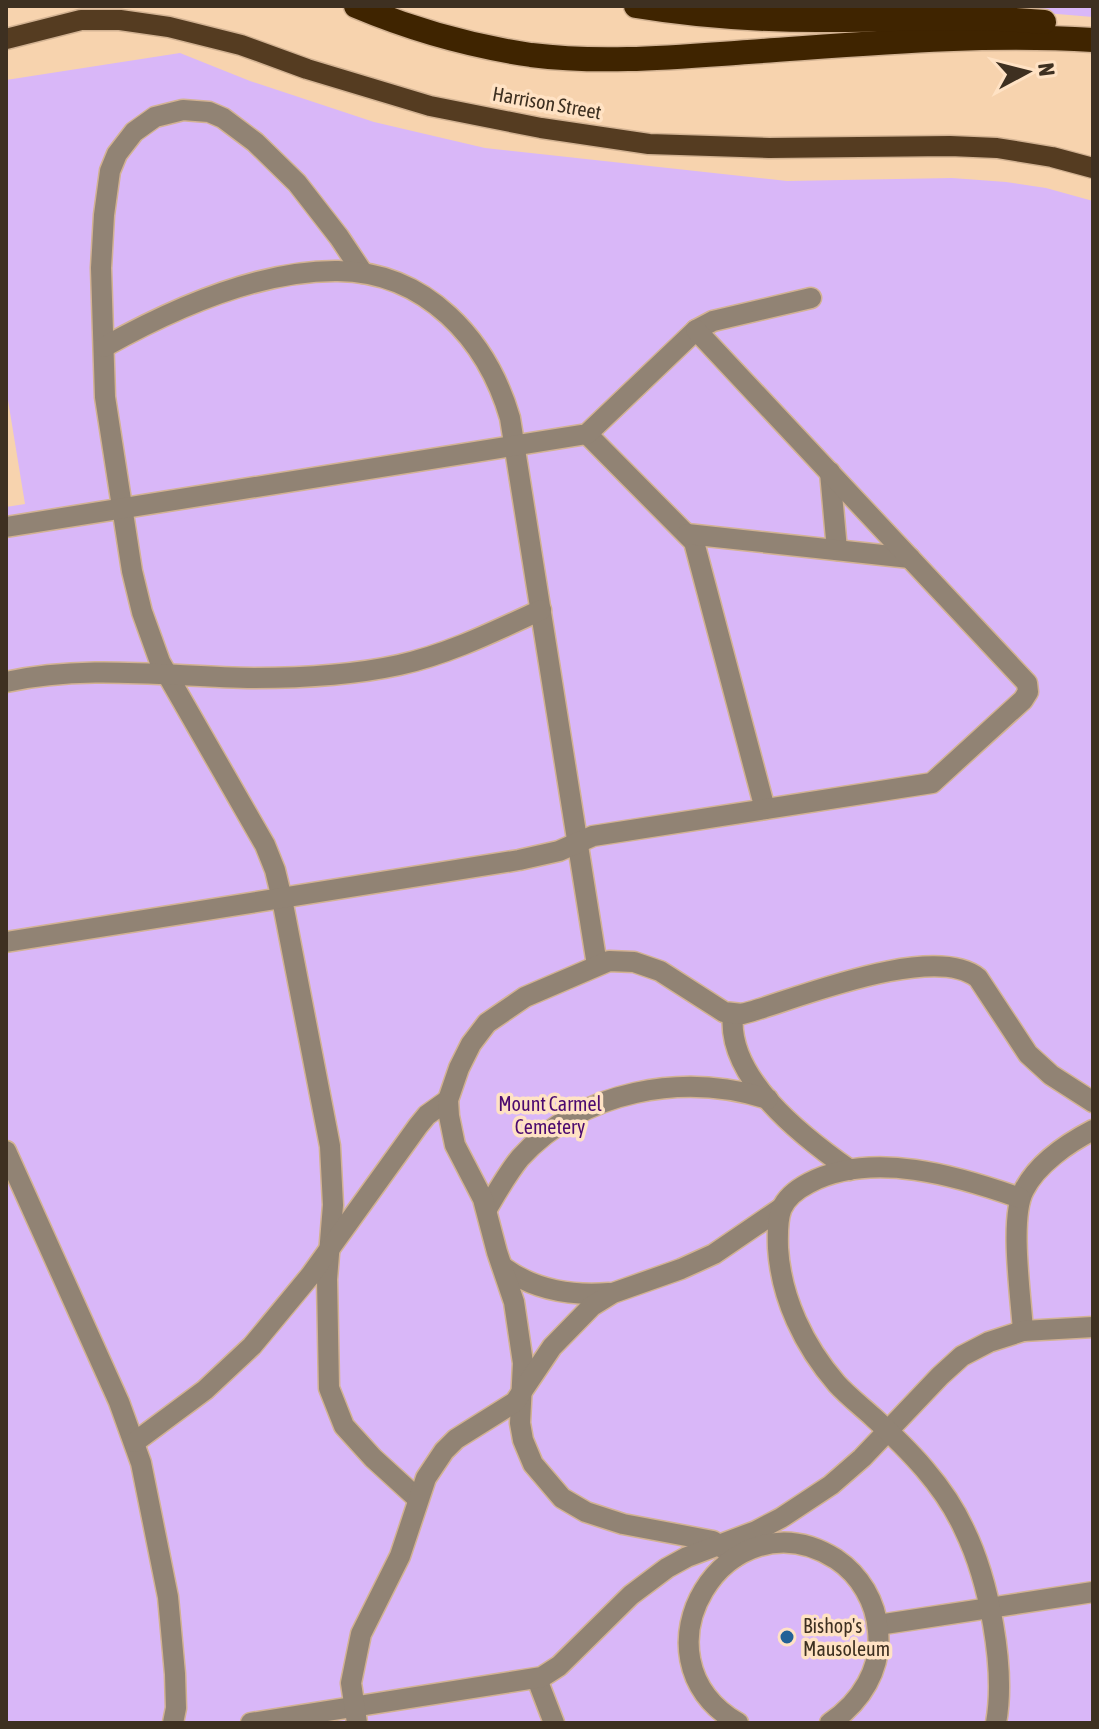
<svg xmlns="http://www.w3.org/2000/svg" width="1099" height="1729" font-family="'Asap Condensed',sans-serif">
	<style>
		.green { fill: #d9b7f8 }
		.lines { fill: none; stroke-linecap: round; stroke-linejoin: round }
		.minor-casing { stroke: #d2b292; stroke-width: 23 }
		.major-casing { stroke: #d2b292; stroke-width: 23 }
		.highway-casing { stroke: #d2b292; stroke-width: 27 }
		.minor { stroke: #918374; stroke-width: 20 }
		.major { stroke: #553c21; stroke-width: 20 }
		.highway { stroke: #3f2400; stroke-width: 24 }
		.poi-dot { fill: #226197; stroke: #ffe2c4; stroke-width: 3 }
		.labels { text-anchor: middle; stroke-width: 7; stroke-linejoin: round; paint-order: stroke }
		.street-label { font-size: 20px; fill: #3e3021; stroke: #ffe2c4 }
		.park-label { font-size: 20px; fill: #4b096f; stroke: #ffe2c4 }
		.poi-label { font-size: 20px; fill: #3e3021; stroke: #ffe2c4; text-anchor: start }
	</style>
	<rect width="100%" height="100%" fill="#f7d3ae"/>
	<g class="green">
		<path d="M972 6H1093V17L973 7Z"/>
		<path d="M180 53 250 81 374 122 485 148 787 181 952 178 1006 182 1046 188 1093 201V1723H6V507L25 504 6 388V80Z"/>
	</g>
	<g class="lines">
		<defs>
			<g id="minor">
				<path d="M363 273 339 237 297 183 255 142 223 118 209 112 183 110 155 117 134 132 117 154 110 171 104 215 101 268 105 397 132 571 142 612 160 662 265 845 275 870 282 899 330 1146 333 1205 327 1279 329 1388 344 1426 373 1458 418 1499"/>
				<path d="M104 347C172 309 258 270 338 271 426 272 487 339 510 418L597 965"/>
				<path d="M587 434 694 542 765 809"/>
				<path d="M830 472 837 550"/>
				<path d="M6 527 587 434 696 330 713 321 811 298"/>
				<path d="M687 534 910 558"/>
				<path d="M6 682C89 664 170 677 254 678 301 678 353 675 399 665 449 654 495 631 541 610"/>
				<path d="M6 942 519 860 559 851 593 836 932 783 1023 700 1028 692 1027 683 696 330"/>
				<path d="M733 1014C726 1078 803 1137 850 1170"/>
				<path d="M6 1151 119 1402 141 1463 168 1597 175 1674 176 1708 173 1723"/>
				<path d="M487 1209C497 1192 507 1174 520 1158 582 1090 683 1072 768 1099"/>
				<path d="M503 1267C534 1290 571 1296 609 1293"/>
				<path d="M1023 1331C1021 1297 1009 1218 1024 1190 1037 1164 1068 1143 1093 1130"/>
				<path d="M135 1442 205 1390 252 1346 310 1276 418 1126 427 1115 448 1100"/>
				<path d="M735 1557 713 1541 623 1524 586 1512 562 1498 533 1464 523 1440 520 1423 523 1363 514 1302 497 1252 483 1199 455 1145 449 1116 448 1100 459 1068 471 1044 487 1023 525 997 609 961 634 962 660 971 724 1012 742 1014 753 1011C803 996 935 943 978 978L1028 1054 1051 1075 1093 1102"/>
				<path d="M878 1625 1093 1592"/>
				<path d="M537 1679 554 1723"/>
				<path d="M251 1723 542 1677 559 1666 631 1595 667 1568 687 1557 756 1531 781 1518 831 1485 862 1458 940 1376 962 1356 989 1342 1023 1331 1093 1327"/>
				<path d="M357 1723 351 1683 361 1634 400 1556 426 1478 444 1451 456 1439 515 1402 552 1347 592 1306 613 1293 681 1269 714 1254 780 1209"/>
				<path d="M738 1723C625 1657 727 1490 836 1559 860 1575 876 1602 878 1631 882 1669 861 1702 830 1723"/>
				<path d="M996 1723C1006 1668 989 1580 964 1529 944 1485 908 1449 873 1417 861 1406 848 1396 837 1384 804 1346 781 1298 778 1248 777 1215 778 1199 809 1183 872 1150 958 1176 1020 1198"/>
			</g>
			<path id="major" d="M6 39 81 20H120L169 27 241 45 307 69 430 106 541 128 649 144 769 148 950 146 997 148 1052 157 1093 168"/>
			<g id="highway">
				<path d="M356 6C413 30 470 46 531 55 603 64 676 57 748 52 864 44 977 33 1093 40"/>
				<path d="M636 6C696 16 757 20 818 20 894 20 969 15 1044 22"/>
			</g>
		</defs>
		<use href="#minor" class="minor-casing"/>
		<use href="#major" class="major-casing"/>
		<use href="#highway" class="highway-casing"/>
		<use href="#minor" class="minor"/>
		<use href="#major" class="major"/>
		<use href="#highway" class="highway"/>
	</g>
	<circle class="poi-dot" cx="787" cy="1637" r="8"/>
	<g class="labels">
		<g class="street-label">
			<text transform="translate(547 103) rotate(10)" y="7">Harrison Street</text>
		</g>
		<g class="park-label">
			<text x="550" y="1111">Mount Carmel<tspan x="550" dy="23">Cemetery</tspan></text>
		</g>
		<g class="poi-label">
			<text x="803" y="1633">Bishop's<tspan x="803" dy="23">Mausoleum</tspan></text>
		</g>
	</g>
	<rect width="1099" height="1729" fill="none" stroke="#3e3021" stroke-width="16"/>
	<g transform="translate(1027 72) rotate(83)" stroke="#ffe2c4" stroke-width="6" paint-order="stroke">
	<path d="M0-6L14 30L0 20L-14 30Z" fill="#3e3021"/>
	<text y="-12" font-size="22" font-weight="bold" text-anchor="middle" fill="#3e3021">N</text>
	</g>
</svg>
